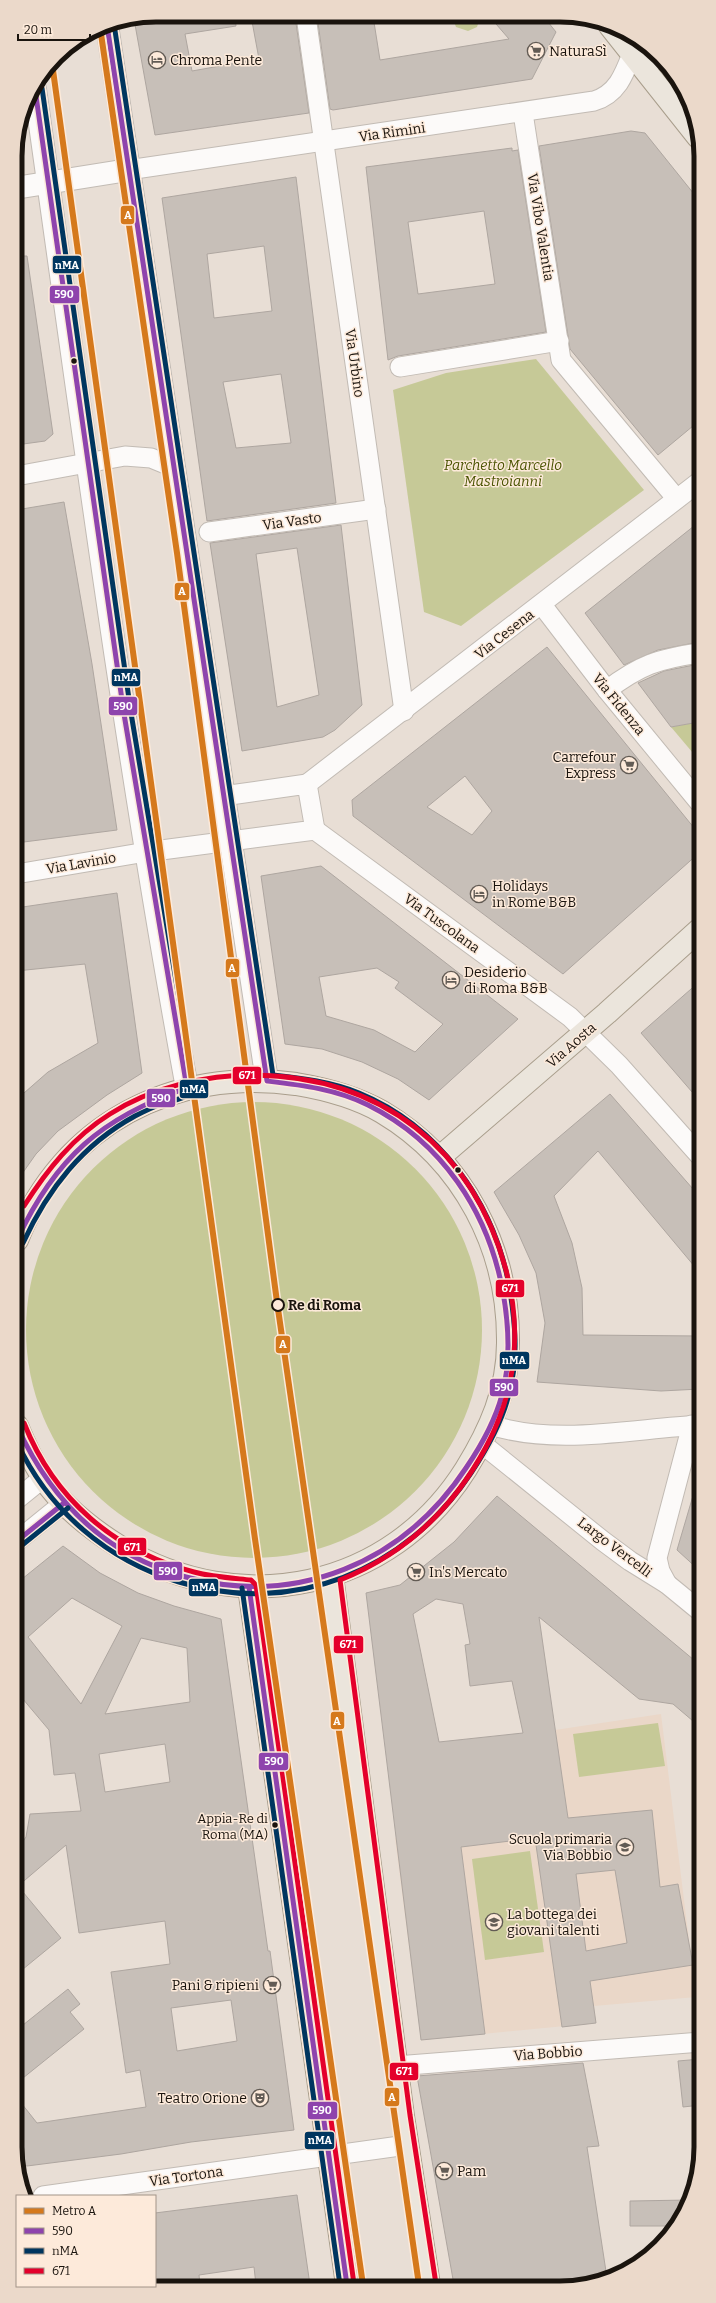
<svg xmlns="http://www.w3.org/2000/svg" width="716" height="2303" font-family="Bitter,serif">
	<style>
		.built { fill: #ead7c8 }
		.green { fill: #c6c997 }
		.building { fill: #c7bfb8; stroke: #aea6a0; fill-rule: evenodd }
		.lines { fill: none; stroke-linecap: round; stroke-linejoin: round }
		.street-casing { stroke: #c2bbb4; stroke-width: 21 }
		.secondary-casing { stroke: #c2bbb4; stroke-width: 24 }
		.primary-casing { stroke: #a99e8c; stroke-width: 24 }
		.street { stroke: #fcfaf9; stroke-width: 19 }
		.secondary { stroke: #fcfaf9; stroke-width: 22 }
		.primary { stroke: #ebe5dc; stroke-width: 22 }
		.bus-1-casing { stroke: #fdeada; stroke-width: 8 }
		.bus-2-casing { stroke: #fdeada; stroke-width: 8 }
		.bus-3-casing { stroke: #fdeada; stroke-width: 8 }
		.bus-1 { stroke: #8e44ad; stroke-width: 5 }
		.bus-2 { stroke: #00365f; stroke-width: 5 }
		.bus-3 { stroke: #e4002b; stroke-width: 5 }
		.metro-1-casing { stroke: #fdeada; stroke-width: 9 }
		.metro-1 { stroke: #d5791c; stroke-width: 6 }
		.bus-dot { fill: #1a140e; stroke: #fdeada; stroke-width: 1.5 }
		.stop-dot { fill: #fdeada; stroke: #1a140e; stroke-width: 2 }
		.labels { text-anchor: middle; stroke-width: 3; stroke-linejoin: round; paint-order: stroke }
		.bus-label { font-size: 13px; fill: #1a140e; stroke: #fdeada; text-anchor: end }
		.poi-label { font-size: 14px; fill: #1a140e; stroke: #fdeada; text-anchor: start }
		.street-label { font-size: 14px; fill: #1a140e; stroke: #fdeada }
		.park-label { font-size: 14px; font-style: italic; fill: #4b5402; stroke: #fdeada }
		.stop-label { font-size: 14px; font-weight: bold; fill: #1a140e; stroke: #fdeada; text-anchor: start }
		.rim { fill: none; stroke: #1a140e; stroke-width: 5 }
		.line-badge { stroke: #fdeada; stroke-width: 1.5 }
		.badge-label { font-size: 11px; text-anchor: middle; font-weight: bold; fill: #fff }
	</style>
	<rect width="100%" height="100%" fill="#e8ded5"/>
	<path class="built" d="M661 1714 696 1997 594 2006 596 2023 421 2040 395 1838 567 1814 555 1730Z"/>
	<g class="green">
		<path d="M452 17H480V18L477 27 468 31 456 27Z"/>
		<path d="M536 359 644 490 461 626 424 612 393 390 446 373Z"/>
		<path d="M699 722V758L698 759 671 727Z"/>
		<circle cx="254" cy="1330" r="228"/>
		<path d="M658 1723 665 1766 579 1777 573 1734Z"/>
		<path d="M530 1851 544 1952 485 1960 472 1859Z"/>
	</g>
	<g class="building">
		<path d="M156 15 235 16 236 26 185 34 192 71 259 59 251 16H295L309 113 155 135 134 19Z"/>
		<path d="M317 16H373L380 60 509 39 490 17H544L556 32 532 79 333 110 330 109Z"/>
		<path d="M631 131 645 133 698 199 699 421 658 455 570 349 539 146Z"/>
		<path d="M512 148V151L518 150 546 332 398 356 388 360 366 167ZM484 211 495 284 418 294 408 222Z"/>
		<path d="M296 177 336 503 207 521 162 198ZM264 246 272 311 214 318 207 254ZM281 374 291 443 236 448 223 382Z"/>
		<path d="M15 256H27L53 434 45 441 16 445Z"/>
		<path d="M64 502 92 664 117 830 16 843V510Z"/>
		<path d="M699 522V642L658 650 624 665 585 613Z"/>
		<path d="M341 525 362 705 335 730 323 737 242 751 210 543ZM297 548 319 695 277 707 256 554Z"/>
		<path d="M547 647 699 834V853L563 974 353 816 352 800ZM465 776 492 811 472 835 427 807Z"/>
		<path d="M699 664V722L671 727 638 683 664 671Z"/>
		<path d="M321 866 518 1019 429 1100 398 1079 362 1062 322 1049 285 1044 261 876ZM377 968 399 982 395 988 443 1024 415 1052 374 1030 326 1016 319 977Z"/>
		<path d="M117 893 142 1073 107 1095 58 1131 36 1154 17 1181 16 1100 48 1072 98 1043 85 964 16 971V908Z"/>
		<path d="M699 982V1100L641 1033Z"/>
		<path d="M610 1094 700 1197V1273L598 1151 554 1196 572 1243 582 1288 583 1335 700 1336V1389L661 1391 537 1382 545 1323 536 1273 519 1235 494 1192Z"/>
		<path d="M695 1489 700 1490V1571L677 1550Z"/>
		<path d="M497 1496 700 1665V1727L673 1704 639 1699 539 1617 568 1818 652 1810 660 1887 678 1884 693 1965 590 1981 596 2023 562 2027 535 1838 461 1847 485 2034 421 2040 366 1593 400 1585 454 1542ZM436 1599 463 1604 470 1644 465 1645 470 1686 512 1681 523 1733 439 1742 413 1614ZM615 1870 627 1943 586 1951 576 1874Z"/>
		<path d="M63 1546 100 1573 138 1593 174 1606 221 1619 268 1951H270L294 2130 191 2142 121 2154 27 2166 18 2163V2099L37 2123 146 2107 140 2070 126 2073 111 1972 170 1964 165 1921 79 1933 66 1845 18 1886 61 1938 17 1974V1850L26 1837 30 1814 81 1811 75 1773 54 1775 49 1730 17 1692V1583ZM72 1598 122 1626 81 1704 28 1637ZM141 1638 187 1648 190 1702 105 1714ZM165 1744 170 1782 105 1792 99 1754ZM231 2000 237 2041 177 2051 171 2008Z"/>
		<path d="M68 1989 80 2004 70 2012 84 2029 18 2082V2029Z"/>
		<path d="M701 2059V2105L683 2107 678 2061Z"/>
		<path d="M583 2063 599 2146 587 2147 607 2278 587 2285H454L417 2076Z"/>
		<path d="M297 2195 310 2285H256L254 2267 199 2275 200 2285H155V2213Z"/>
		<path d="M690 2200 675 2226H630V2201Z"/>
	</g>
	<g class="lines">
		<defs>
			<g id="street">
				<path d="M306 16 404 711"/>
				<path d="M523 113 561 360 676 498"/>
				<path d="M128 170 594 101C617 94 624 75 632 54L662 60"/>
				<path d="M400 367 559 341"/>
				<path d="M16 476 125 456 151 458 173 467"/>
				<path d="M209 532 376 509"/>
				<path d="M542 605 607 690 699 802"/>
				<path d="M607 690C640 665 658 659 699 653"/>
				<path d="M307 784 699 482"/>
				<path d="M315 830 570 1017 619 1065 700 1156"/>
				<path d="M16 874 146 852 315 830 307 784 223 796"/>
				<path d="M490 1425C558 1446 630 1429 700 1425"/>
				<path d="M481 1443 603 1541 630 1561 667 1584 700 1611"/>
				<path d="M17 1499 43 1478"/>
				<path d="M17 1541 64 1503"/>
				<path d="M667 1584 660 1571 657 1558 692 1425"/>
				<path d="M396 2066 701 2042"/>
				<path d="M43 2196 407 2145"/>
			</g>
			<g id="secondary">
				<path d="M107 25 267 1081"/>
				<path d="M35 89C82 422 126 757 187 1088"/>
				<path d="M15 188 128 170"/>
			</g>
			<g id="primary">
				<path d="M610 26 698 137"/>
				<path d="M440 1157 607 1013 699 930"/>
				<path d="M17 1240C62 1124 174 1067 296 1084 326 1089 356 1097 382 1112 464 1161 509 1249 508 1343 508 1390 490 1430 466 1469 390 1590 241 1620 120 1547 91 1529 61 1506 42 1476 32 1460 24 1443 17 1426"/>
				<path d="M332 1576 403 2116 429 2285"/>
				<path d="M249 1587 347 2285"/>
			</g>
		</defs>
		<use href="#street" class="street-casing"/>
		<use href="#secondary" class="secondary-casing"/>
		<use href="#primary" class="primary-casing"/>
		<use href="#street" class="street"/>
		<use href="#secondary" class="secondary"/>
		<use href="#primary" class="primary"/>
		<defs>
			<g id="bus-1">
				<path d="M17 1240C55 1158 102 1117 187 1088L124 714 35 89"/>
				<path d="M17 1426C51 1501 105 1555 186 1577 297 1607 403 1563 466 1468 481 1446 495 1421 502 1395 511 1361 509 1326 503 1292 488 1211 442 1142 368 1105 336 1089 301 1085 267 1081L107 25"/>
				<path d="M17 1541 64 1503"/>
				<path d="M249 1587 347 2285"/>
			</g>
			<g id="bus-2">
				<path d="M23 1243C48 1189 82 1145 135 1116 143 1112 153 1107 162 1104 171 1101 184 1099 191 1093 194 1092 193 1091 194 1088L131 713 42 88"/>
				<path d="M17 1442C48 1510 108 1561 179 1582 293 1617 406 1571 471 1473 487 1449 502 1422 509 1394 519 1358 515 1321 509 1285 493 1201 439 1126 359 1093 332 1082 302 1078 273 1075L114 24"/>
				<path d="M21 1546 68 1508"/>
				<path d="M242 1588 340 2285"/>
			</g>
			<g id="bus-3">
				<path d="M20 1205 24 1206C47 1170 73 1137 110 1114 152 1087 205 1075 255 1075 381 1077 473 1148 506 1270 522 1331 516 1391 486 1447 453 1509 405 1554 340 1580L410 2115 436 2284"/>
				<path d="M24 1423C54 1499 114 1551 194 1572 213 1577 232 1578 251 1580L256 1585 354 2284"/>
			</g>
		</defs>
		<use href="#bus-1" class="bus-1-casing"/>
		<use href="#bus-2" class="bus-2-casing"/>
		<use href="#bus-3" class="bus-3-casing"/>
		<use href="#bus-1" class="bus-1"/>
		<use href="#bus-2" class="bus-2"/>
		<use href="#bus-3" class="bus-3"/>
		<defs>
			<g id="metro-1">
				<path d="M100 27 177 553 277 1302 419 2285"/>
				<path d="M52 63 255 1539 363 2285"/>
			</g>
		</defs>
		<use href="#metro-1" class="metro-1-casing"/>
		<use href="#metro-1" class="metro-1"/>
	</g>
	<defs>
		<symbol id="supermarket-ring" viewBox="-11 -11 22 22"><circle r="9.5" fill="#fdeada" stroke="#625b54" stroke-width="1.5"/><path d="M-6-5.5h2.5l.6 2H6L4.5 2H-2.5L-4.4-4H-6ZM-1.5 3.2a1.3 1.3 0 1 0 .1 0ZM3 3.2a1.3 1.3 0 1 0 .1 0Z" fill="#625b54"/></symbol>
		<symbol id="hotel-ring" viewBox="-11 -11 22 22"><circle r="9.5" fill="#fdeada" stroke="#625b54" stroke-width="1.5"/><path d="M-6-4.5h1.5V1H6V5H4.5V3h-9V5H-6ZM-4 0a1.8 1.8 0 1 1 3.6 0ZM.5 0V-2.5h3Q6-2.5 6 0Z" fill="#625b54"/></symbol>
		<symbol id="school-ring" viewBox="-11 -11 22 22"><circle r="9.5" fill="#fdeada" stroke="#625b54" stroke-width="1.5"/><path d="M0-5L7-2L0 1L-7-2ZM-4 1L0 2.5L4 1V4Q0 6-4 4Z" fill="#625b54"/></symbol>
		<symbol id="theatre-ring" viewBox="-11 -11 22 22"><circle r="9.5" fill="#fdeada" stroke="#625b54" stroke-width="1.5"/><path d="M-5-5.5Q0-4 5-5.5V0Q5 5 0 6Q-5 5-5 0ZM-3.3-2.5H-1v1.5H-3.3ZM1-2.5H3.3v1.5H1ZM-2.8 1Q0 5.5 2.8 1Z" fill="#625b54"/></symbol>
	</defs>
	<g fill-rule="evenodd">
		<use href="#supermarket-ring" x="526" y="41" width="20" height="20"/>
		<use href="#hotel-ring" x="147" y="50" width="20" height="20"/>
		<use href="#supermarket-ring" x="619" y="755" width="20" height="20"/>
		<use href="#hotel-ring" x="469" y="884" width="20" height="20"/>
		<use href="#hotel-ring" x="441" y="970" width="20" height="20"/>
		<use href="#supermarket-ring" x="406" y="1562" width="20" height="20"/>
		<use href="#school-ring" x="615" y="1837" width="20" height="20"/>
		<use href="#school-ring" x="484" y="1912" width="20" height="20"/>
		<use href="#supermarket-ring" x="262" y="1975" width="20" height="20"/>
		<use href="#theatre-ring" x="250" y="2088" width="20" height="20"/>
		<use href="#supermarket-ring" x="434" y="2161" width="20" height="20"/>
	</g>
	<g class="bus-dot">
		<circle cx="74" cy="361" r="3.5"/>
		<circle cx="458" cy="1170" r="3.5"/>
		<circle cx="275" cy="1825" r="3.5"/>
	</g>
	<circle class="stop-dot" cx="278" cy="1305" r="6"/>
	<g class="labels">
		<g class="bus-label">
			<text x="268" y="1823">Appia-Re di<tspan x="268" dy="16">Roma (MA)</tspan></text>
		</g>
		<g class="poi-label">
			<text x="549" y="56">NaturaSì</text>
			<text x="170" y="65">Chroma Pente</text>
			<text x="616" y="762" text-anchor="end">Carrefour<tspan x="616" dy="16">Express</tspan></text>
			<text x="492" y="891">Holidays<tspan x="492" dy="16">in Rome B&amp;B</tspan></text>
			<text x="464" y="977">Desiderio<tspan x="464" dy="16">di Roma B&amp;B</tspan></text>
			<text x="429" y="1577">In's Mercato</text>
			<text x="612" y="1844" text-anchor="end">Scuola primaria<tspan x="612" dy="16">Via Bobbio</tspan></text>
			<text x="507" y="1919">La bottega dei<tspan x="507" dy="16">giovani talenti</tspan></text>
			<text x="259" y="1990" text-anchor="end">Pani &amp; ripieni</text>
			<text x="247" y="2103" text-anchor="end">Teatro Orione</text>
			<text x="457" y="2176">Pam</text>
		</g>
		<g class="street-label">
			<text transform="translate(392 132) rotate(-8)" y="5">Via Rimini</text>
			<text transform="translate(541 227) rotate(81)" y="5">Via Vibo Valentia</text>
			<text transform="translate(355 363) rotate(82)" y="5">Via Urbino</text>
			<text transform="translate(292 521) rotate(-8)" y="5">Via Vasto</text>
			<text transform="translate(504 634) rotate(-38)" y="5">Via Cesena</text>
			<text transform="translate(619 704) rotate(51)" y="5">Via Fidenza</text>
			<text transform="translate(81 863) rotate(-10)" y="5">Via Lavinio</text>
			<text transform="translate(442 923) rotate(36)" y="5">Via Tuscolana</text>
			<text transform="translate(571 1045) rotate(-41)" y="5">Via Aosta</text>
			<text transform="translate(615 1547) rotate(37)" y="5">Largo Vercelli</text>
			<text transform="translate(548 2053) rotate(-4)" y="5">Via Bobbio</text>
			<text transform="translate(186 2176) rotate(-8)" y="5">Via Tortona</text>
		</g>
		<g class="park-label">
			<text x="503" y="470">Parchetto Marcello<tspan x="503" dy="16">Mastroianni</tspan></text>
		</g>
		<g class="stop-label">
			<text x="288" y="1310">Re di Roma</text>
		</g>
	</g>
	<path d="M0 0H716V2303H0ZM156 22H560A134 134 0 0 1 694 156V2147A134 134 0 0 1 560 2281H156A134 134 0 0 1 22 2147V156A134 134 0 0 1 156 22Z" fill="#ebd9ca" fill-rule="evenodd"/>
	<path class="rim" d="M156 22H560A134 134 0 0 1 694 156V2147A134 134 0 0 1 560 2281H156A134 134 0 0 1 22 2147V156A134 134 0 0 1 156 22Z"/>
	<g class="line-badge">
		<rect x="120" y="205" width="15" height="20" rx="4" fill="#d5791c"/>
		<rect x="52" y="255" width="30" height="19" rx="4" fill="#00365f"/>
		<rect x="49" y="285" width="31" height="19" rx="4" fill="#8e44ad"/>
		<rect x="174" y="582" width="16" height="19" rx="4" fill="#d5791c"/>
		<rect x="111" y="668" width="30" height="19" rx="4" fill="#00365f"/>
		<rect x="108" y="696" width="30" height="20" rx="4" fill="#8e44ad"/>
		<rect x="225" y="958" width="15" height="20" rx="4" fill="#d5791c"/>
		<rect x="232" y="1066" width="30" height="19" rx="4" fill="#e4002b"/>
		<rect x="179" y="1079" width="30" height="20" rx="4" fill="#00365f"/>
		<rect x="146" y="1088" width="30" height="20" rx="4" fill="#8e44ad"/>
		<rect x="495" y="1279" width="30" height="19" rx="4" fill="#e4002b"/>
		<rect x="275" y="1335" width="16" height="19" rx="4" fill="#d5791c"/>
		<rect x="499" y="1351" width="31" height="19" rx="4" fill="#00365f"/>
		<rect x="489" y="1378" width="30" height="19" rx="4" fill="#8e44ad"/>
		<rect x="117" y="1537" width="30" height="19" rx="4" fill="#e4002b"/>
		<rect x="153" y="1561" width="30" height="20" rx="4" fill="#8e44ad"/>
		<rect x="188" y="1578" width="31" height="19" rx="4" fill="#00365f"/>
		<rect x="333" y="1635" width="31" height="19" rx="4" fill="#e4002b"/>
		<rect x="330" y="1711" width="15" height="19" rx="4" fill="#d5791c"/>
		<rect x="258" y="1752" width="31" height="19" rx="4" fill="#8e44ad"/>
		<rect x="389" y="2062" width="30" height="19" rx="4" fill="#e4002b"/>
		<rect x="384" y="2087" width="16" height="20" rx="4" fill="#d5791c"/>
		<rect x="307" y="2101" width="31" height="19" rx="4" fill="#8e44ad"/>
		<rect x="304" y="2131" width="31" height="19" rx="4" fill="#00365f"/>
	</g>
	<g class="badge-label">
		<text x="128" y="219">A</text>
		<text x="67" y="269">nMA</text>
		<text x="64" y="298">590</text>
		<text x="182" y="595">A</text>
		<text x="126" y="681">nMA</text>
		<text x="123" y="710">590</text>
		<text x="232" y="972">A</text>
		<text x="247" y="1079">671</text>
		<text x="194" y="1093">nMA</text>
		<text x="161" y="1102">590</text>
		<text x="510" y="1292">671</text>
		<text x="283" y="1348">A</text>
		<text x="514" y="1364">nMA</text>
		<text x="504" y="1391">590</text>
		<text x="132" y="1551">671</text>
		<text x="168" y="1575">590</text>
		<text x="204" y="1591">nMA</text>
		<text x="348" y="1648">671</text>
		<text x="337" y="1725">A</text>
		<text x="274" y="1765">590</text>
		<text x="404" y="2075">671</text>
		<text x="392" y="2101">A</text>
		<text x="322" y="2114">590</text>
		<text x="320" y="2144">nMA</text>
	</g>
	<rect x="16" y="2195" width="140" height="92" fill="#fdeada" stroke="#a29488"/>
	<rect x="24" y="2208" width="20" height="6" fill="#d5791c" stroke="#a29488"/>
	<text x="52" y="2215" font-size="12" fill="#1a140e">Metro A</text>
	<rect x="24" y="2228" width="20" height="6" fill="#8e44ad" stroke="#a29488"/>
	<text x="52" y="2235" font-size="12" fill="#1a140e">590</text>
	<rect x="24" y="2248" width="20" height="6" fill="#00365f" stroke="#a29488"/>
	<text x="52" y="2255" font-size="12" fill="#1a140e">nMA</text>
	<rect x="24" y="2268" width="20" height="6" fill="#e4002b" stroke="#a29488"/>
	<text x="52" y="2275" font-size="12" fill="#1a140e">671</text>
	<path d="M18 34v6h72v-6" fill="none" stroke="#1a140e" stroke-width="2"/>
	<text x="24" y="34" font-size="12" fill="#1a140e" stroke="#fdeada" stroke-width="3" paint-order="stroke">20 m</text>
</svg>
